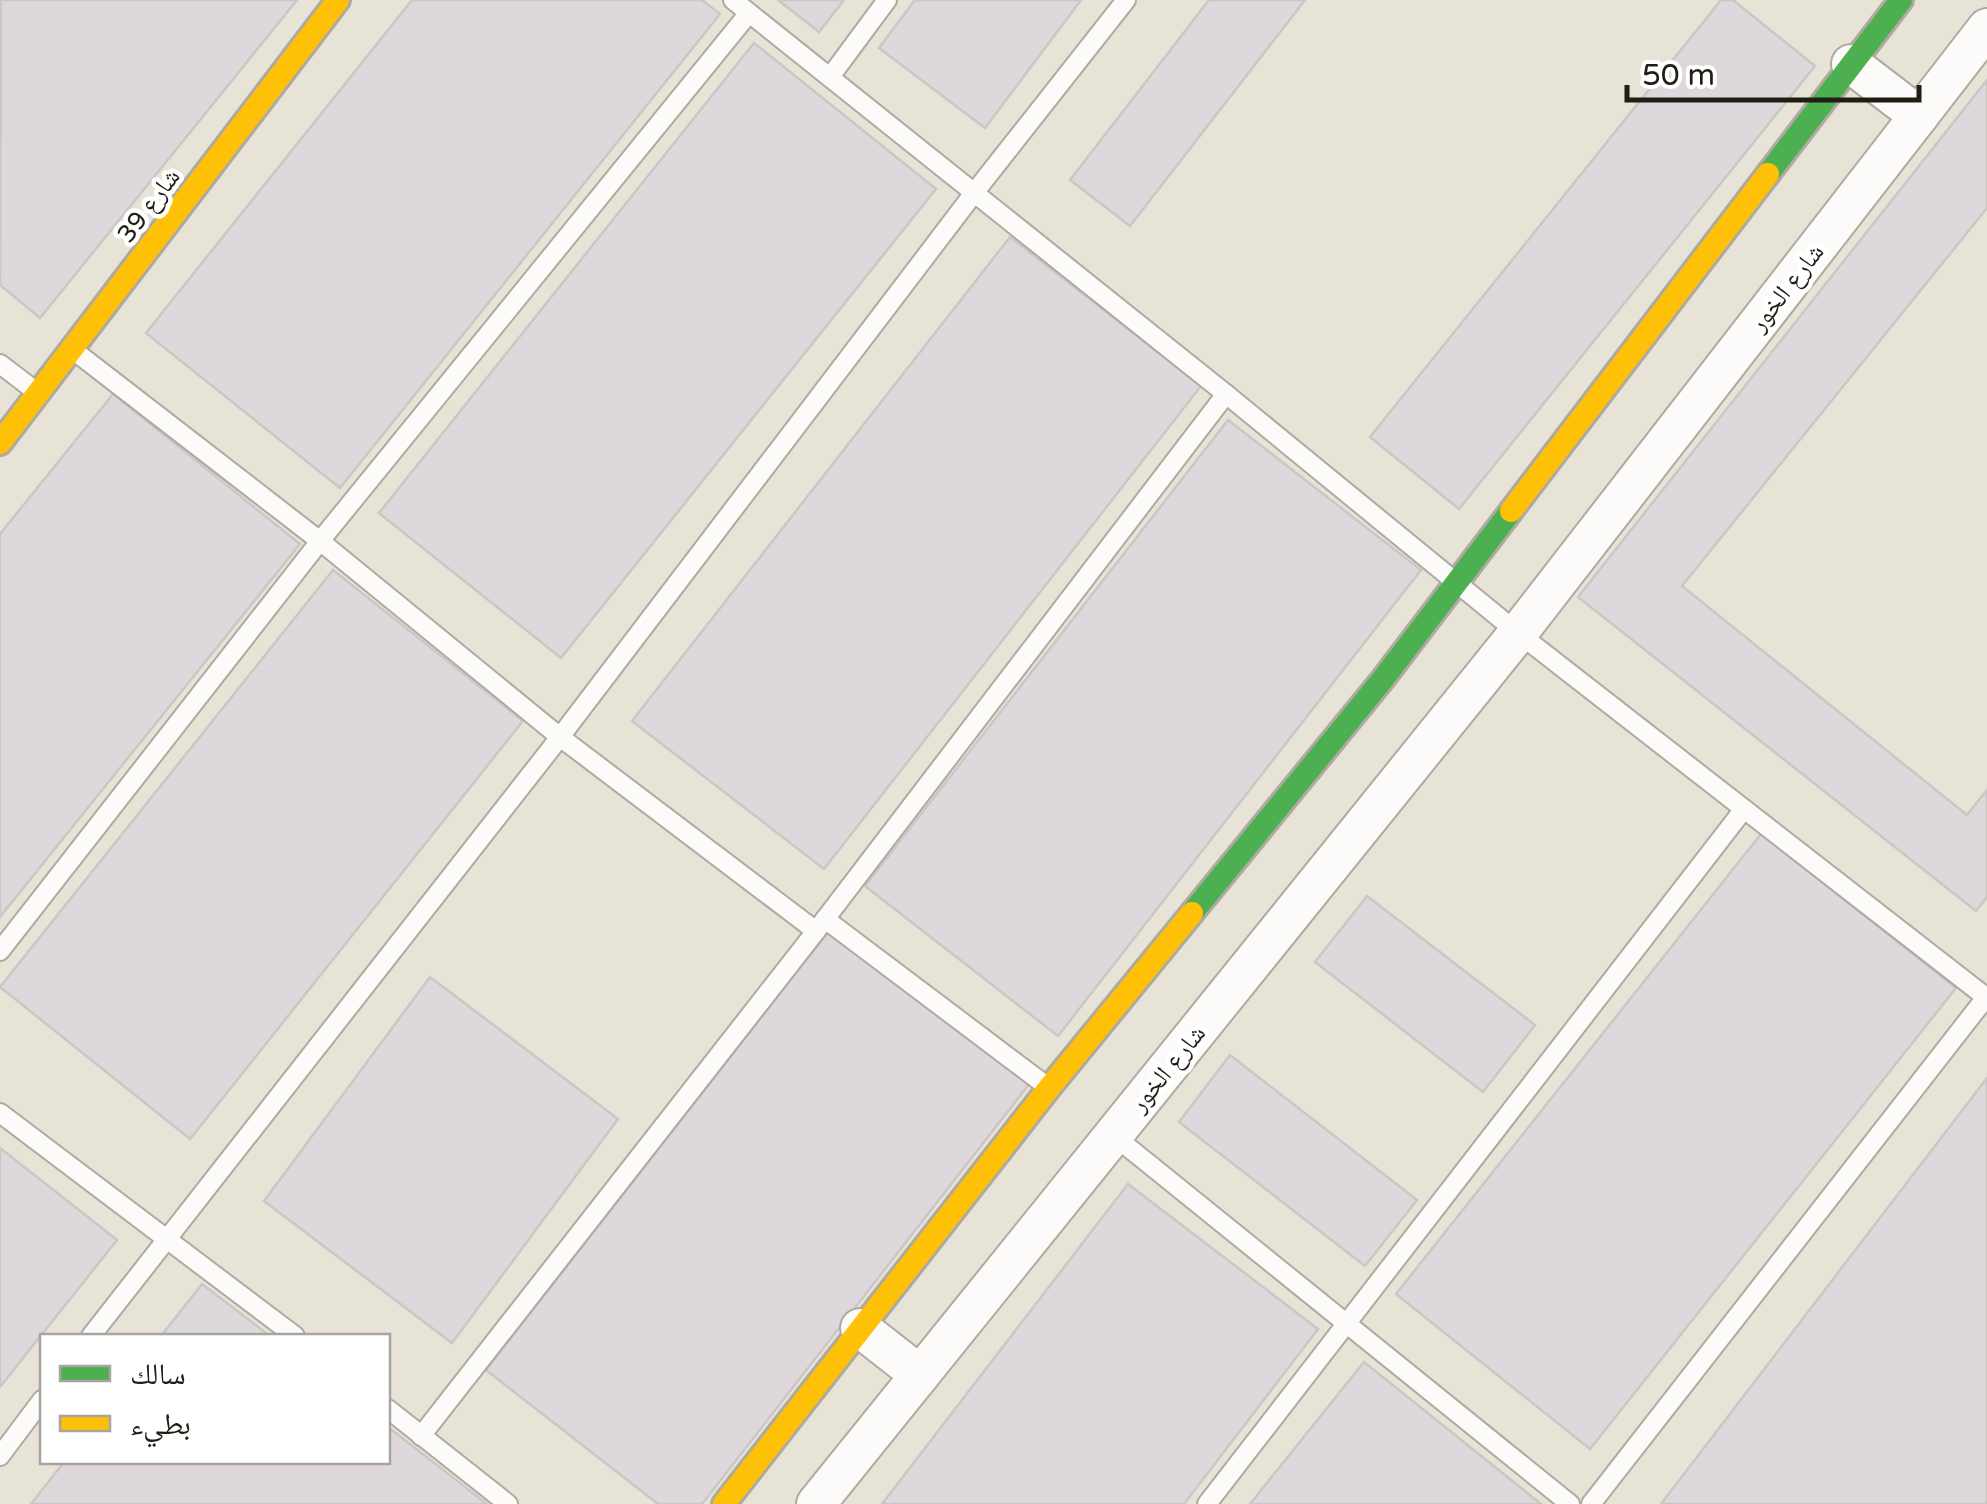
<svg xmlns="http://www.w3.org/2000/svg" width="1987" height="1504" font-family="'Varela Round','Noto Naskh Arabic',sans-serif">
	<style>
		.building { fill: #ded8dc; stroke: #cac7c5; stroke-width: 2.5 }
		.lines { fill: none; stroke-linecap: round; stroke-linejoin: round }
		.lane-casing { stroke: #aeaaa1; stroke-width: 22 }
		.street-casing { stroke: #aeaaa1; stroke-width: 42 }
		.fast-casing { stroke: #aeaaa1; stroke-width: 28 }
		.slow-casing { stroke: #aeaaa1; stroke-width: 28 }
		.lane { stroke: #fcfbf9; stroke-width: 18 }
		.street { stroke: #fcfbf9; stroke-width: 38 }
		.fast { stroke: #4caf50; stroke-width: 22 }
		.slow { stroke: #ffc107; stroke-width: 22 }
		.labels { text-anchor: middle; stroke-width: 9; stroke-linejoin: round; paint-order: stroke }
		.street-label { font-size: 25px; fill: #211d15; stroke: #fff }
	</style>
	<rect width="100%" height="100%" fill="#e8e3d7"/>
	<g class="building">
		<path d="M1 0H297L40 318 0 285Z"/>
		<path d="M412 0H702L720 14 340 488 146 333Z"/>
		<path d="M778 0H844L819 32Z"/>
		<path d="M915 0H1081L985 128 879 48Z"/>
		<path d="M1209 0H1305L1130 226 1070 180Z"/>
		<path d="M1721 0H1733L1815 66 1459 509 1370 437Z"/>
		<path d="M754 43 936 189 561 658 379 513Z"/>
		<path d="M1987 80V208L1682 586 1967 815 1987 790V897L1976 911 1578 597Z"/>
		<path d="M1010 237 1201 386 824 869 632 721Z"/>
		<path d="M113 394 300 544 0 917V534Z"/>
		<path d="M1228 420 1421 570 1058 1036 865 886Z"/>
		<path d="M333 570 523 721 190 1139 0 987Z"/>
		<path d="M1761 834 1956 988 1590 1449 1396 1294Z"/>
		<path d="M1367 896 1535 1025 1483 1092 1315 962Z"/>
		<path d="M831 928 1030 1083 702 1504H658L486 1370Z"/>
		<path d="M430 977 618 1119 452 1343 264 1201Z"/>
		<path d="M1230 1055 1417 1200 1365 1266 1179 1122Z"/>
		<path d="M1987 1078V1504H1661Z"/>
		<path d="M0 1148 117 1240 0 1387Z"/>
		<path d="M1128 1184 1318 1329 1184 1504H882Z"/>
		<path d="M202 1284 270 1336H161Z"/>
		<path d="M1364 1362 1541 1504H1250Z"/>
		<path d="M388 1427 487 1504H31L64 1462H388Z"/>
	</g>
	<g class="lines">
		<defs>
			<g id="lane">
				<path d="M733 0 1226 394 1518 633 1987 998"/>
				<path d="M830 77 887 0"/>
				<path d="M77 353 320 541 560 737 816 931"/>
				<path d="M0 364 34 390"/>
				<path d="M825 919 1044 1084"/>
				<path d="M0 951 320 541 749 13"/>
				<path d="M0 1113 295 1336"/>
				<path d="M1113 1135 1570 1504"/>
				<path d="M91 1336 560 737 974 193 1126 0"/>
				<path d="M388 1409 508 1504"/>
				<path d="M421 1436 816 931 1226 394"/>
				<path d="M0 1456 42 1400"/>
				<path d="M1207 1504 1744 809"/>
				<path d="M1591 1504 1987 996"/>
			</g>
			<g id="street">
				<path d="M1851 64 1919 116"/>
				<path d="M860 1328 920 1375"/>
				<path d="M816 1504 1518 633 1987 28"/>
			</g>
			<g id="fast">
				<path d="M1768 174 1901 0"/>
				<path d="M1192 913 1383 679 1511 511"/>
			</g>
			<g id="slow">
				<path d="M0 443 338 0"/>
				<path d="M1511 511 1768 174"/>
				<path d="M724 1504 1049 1088 1192 913"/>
			</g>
		</defs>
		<use href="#lane" class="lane-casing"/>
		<use href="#street" class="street-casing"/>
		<use href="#fast" class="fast-casing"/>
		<use href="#slow" class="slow-casing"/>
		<use href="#lane" class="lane"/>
		<use href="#street" class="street"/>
		<use href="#fast" class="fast"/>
		<use href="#slow" class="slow"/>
	</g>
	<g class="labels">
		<g class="street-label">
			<text transform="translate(148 205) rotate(-53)" y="9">شارع 39</text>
			<text transform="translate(1786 287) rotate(-52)" y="9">شارع الخور</text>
			<text transform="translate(1167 1068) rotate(-51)" y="9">شارع الخور</text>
		</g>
	</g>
	<rect x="40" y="1334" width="350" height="130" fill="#ffffff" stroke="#a6a5a1" stroke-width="2.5"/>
	<rect x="60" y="1366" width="50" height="15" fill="#4caf50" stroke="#a6a5a1" stroke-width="2.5"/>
	<text x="130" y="1384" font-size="30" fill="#211d15">سالك</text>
	<rect x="60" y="1416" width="50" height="15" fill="#ffc107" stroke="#a6a5a1" stroke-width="2.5"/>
	<text x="130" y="1434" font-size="30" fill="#211d15">بطيء</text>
	<path d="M1627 85v15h292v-15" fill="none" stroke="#211d15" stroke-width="5"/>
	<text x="1642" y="85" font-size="30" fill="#211d15" stroke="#ffffff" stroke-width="8" paint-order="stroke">50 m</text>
</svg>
